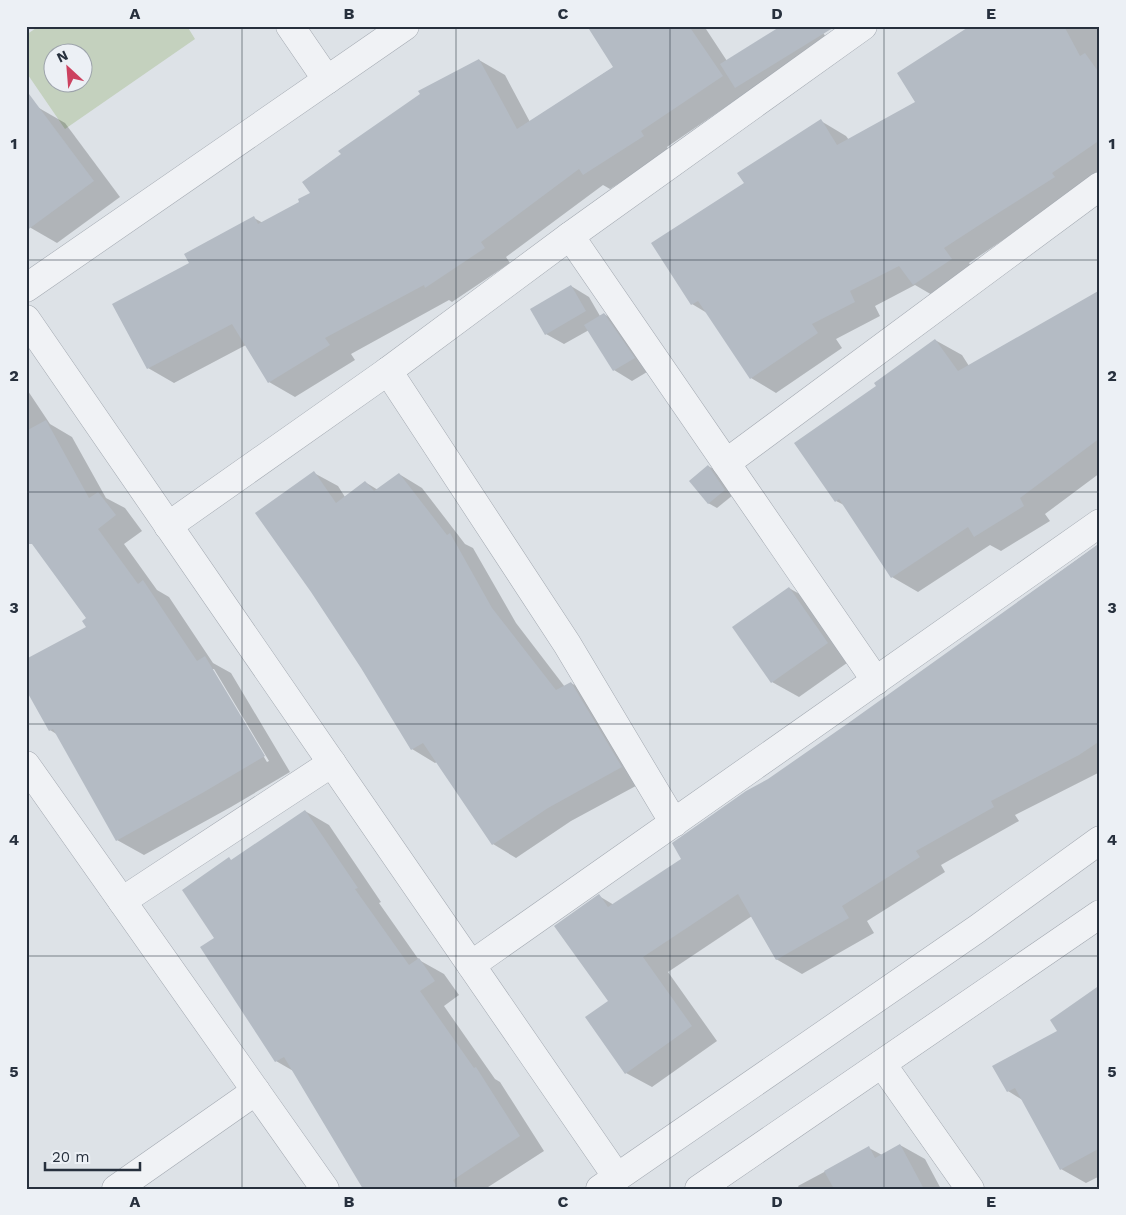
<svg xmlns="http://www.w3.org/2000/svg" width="1126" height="1215" font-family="'Work Sans',sans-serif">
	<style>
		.green { fill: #c4d1be; fill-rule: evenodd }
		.shadow { fill: #0003; fill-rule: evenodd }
		.building { fill: #b4bbc4 }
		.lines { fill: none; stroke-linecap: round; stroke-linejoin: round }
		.street-casing { stroke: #a3a9b1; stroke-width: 29 }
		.street { stroke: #f0f2f5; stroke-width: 28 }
		.grid { fill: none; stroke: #27303d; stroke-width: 1; stroke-opacity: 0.55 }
		.neatline { fill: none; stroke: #27303d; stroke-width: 2 }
		.grid-label { font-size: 16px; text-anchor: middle; font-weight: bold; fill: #27303d }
	</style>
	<rect width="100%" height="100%" fill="#dde2e7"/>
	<path class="green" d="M39 26H187L195 39 65 129 26 72V35ZM52 52H82V82H52Z"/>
	<g class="shadow">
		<path d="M589 26H704L727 61 819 26 833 49 754 97 746 93 667 147 669 151 610 189 603 185 506 257 510 263 452 302 449 300 351 354 355 360 295 397 269 382 246 345 174 383 148 368 190 264 254 218 263 223 301 202 479 60 505 75 530 122 614 67Z"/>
		<path d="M972 26H1100V172L1077 188 1080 192 1009 236 969 263 976 274 939 299 915 285 875 306 880 316 836 339 842 348 776 393 751 378 707 313 692 304 746 184 821 121 846 136 849 140 917 102Z"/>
		<path d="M39 108 65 123 120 197 57 243 31 228 26 222Z"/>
		<path d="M571 286 589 297 600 316 604 314 622 325 652 369 632 381 614 370 589 330 564 344 546 334Z"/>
		<path d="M1100 291V473L1045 514 1050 521 1001 551 990 545 918 592 892 577 846 506 836 501 878 386 935 340 962 355 969 366Z"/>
		<path d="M26 388 50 424 72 437 106 498 125 508 142 531 124 544 157 590 169 597 213 663 231 673 290 772 231 807 144 855 117 840 58 735 50 730 88 627V618L26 534ZM211 669H214L269 761 267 762Z"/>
		<path d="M708 466 717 471 733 495 717 508 708 503Z"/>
		<path d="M314 473 338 486 345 497 365 482 378 490 399 474 422 488 465 544 473 548 516 623 565 687 571 683 595 697 645 781 571 821 516 858 493 844 437 762 435 763 412 749 362 668Z"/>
		<path d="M1100 543V772L1015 815 1019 821 941 865 945 872 867 921 874 933 802 974 776 959 752 916 668 972 717 1041 652 1087 626 1073 609 1001 599 896 614 905 682 859 768 780 916 677Z"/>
		<path d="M789 588 815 603 854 658 799 697 772 682Z"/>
		<path d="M305 811 329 825 381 902 379 903 419 960 444 974 459 995 444 1006 495 1079 500 1082 544 1151 485 1189H364L295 1072 276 1061 216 938 232 861Z"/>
		<path d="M1100 986V1176L1086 1183 1061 1169 1024 1101 1008 1091Z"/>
		<path d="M900 1145 925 1159 941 1189H800L798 1186 869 1148 882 1155Z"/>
	</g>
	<g class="building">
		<path d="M587 26H689L723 76 641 131 644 136 583 175 579 169 481 242 485 248 425 288 424 285 325 338 330 345 268 383 232 324 147 369 112 304 189 263 184 254 254 216 258 224 299 202 298 199 310 193 302 182 341 154 338 151 420 94 418 91 479 59 517 129 613 67Z"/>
		<path d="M781 26H836L735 88 720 64Z"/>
		<path d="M970 26H1064L1080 56 1085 53 1100 74V140L1052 173 1055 177 984 222 944 248 952 259 913 285 899 266 850 291 855 302 812 324 818 333 750 379 698 301 691 305 651 243 744 183 737 173 821 119 837 145 915 102 897 73Z"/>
		<path d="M26 90 94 181 26 231Z"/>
		<path d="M571 285 586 311 545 335 530 309Z"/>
		<path d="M1100 290V438L1020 498 1024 506 974 537 968 527 891 578 839 499 835 502 794 443 876 386 874 383 935 339 958 371Z"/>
		<path d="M604 313 635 358 613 371 584 325Z"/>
		<path d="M46 420 89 498 98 492 116 515 98 529 138 584 143 580 197 661 205 656 265 756 204 792 116 841 53 729 49 731 26 690V659L86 627 82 621 86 618 32 544H26V431Z"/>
		<path d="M708 465 725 490 708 504 689 481Z"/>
		<path d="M314 471 336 503 365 481 374 491 399 473 447 535 450 533 492 608 556 690 571 682 622 767 548 808 492 845 423 743 411 750 361 668 311 592 255 513Z"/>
		<path d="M1100 543V741L1079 755 991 801 994 807 916 851 920 857 842 906 849 918 776 960 738 894 643 957 692 1026 625 1074 585 1017 608 1001 554 926 599 894 608 907 681 859 672 843 746 791 768 779 847 724Z"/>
		<path d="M789 587 828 643 771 683 732 627Z"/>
		<path d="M305 810 358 888 355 889 409 965 419 958 435 981 420 991 474 1068 476 1067 520 1136 453 1180 458 1189H363L284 1057 275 1062 200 947 214 938 182 890 229 857 231 860Z"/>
		<path d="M1100 985V1148L1060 1170 1015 1088 1007 1092 992 1066 1057 1031 1050 1020Z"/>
		<path d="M900 1144 924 1189H834L824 1171 869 1146 875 1158Z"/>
	</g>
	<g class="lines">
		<defs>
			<g id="street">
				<path d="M290 26 327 80"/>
				<path d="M570 236 876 681"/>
				<path d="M26 288 405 26"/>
				<path d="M26 319 617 1177"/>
				<path d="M388 371 567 644 674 823"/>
				<path d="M726 463 1100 186"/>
				<path d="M168 526 388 371 570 236 863 26"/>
				<path d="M26 765 325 1189"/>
				<path d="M122 901 332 763"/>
				<path d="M471 965 1100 523"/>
				<path d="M882 1064 970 1189"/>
				<path d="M116 1189 256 1091"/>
				<path d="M600 1189 977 929 1100 840"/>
				<path d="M699 1189 1100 914"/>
			</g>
		</defs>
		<use href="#street" class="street-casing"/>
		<use href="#street" class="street"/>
	</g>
	<path class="grid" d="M242 26V1189M456 26V1189M670 26V1189M884 26V1189M26 260H1100M26 492H1100M26 724H1100M26 956H1100"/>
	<rect width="1126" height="1215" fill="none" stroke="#ecf0f5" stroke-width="55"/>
	<g transform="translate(68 68) rotate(334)"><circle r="24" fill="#ecf0f5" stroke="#9da3ab"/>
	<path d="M0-4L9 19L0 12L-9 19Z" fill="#cc4260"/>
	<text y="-8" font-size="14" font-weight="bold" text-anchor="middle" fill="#27303d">N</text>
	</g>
	<path d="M45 1162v8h95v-8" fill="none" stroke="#27303d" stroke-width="2.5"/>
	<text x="52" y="1162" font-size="15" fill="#27303d" stroke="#ecf0f5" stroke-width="4" paint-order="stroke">20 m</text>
	<rect x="28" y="28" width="1070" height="1160" class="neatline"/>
	<g class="grid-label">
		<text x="135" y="19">A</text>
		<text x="349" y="19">B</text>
		<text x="563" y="19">C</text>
		<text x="777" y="19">D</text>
		<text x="991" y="19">E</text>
		<text x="14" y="149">1</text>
		<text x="1112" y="149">1</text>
		<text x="14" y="381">2</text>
		<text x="1112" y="381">2</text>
		<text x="14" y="613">3</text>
		<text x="1112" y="613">3</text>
		<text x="14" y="845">4</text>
		<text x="1112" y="845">4</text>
		<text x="14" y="1077">5</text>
		<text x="1112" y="1077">5</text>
		<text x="135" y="1207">A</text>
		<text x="349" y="1207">B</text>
		<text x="563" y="1207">C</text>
		<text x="777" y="1207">D</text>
		<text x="991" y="1207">E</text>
	</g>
</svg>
